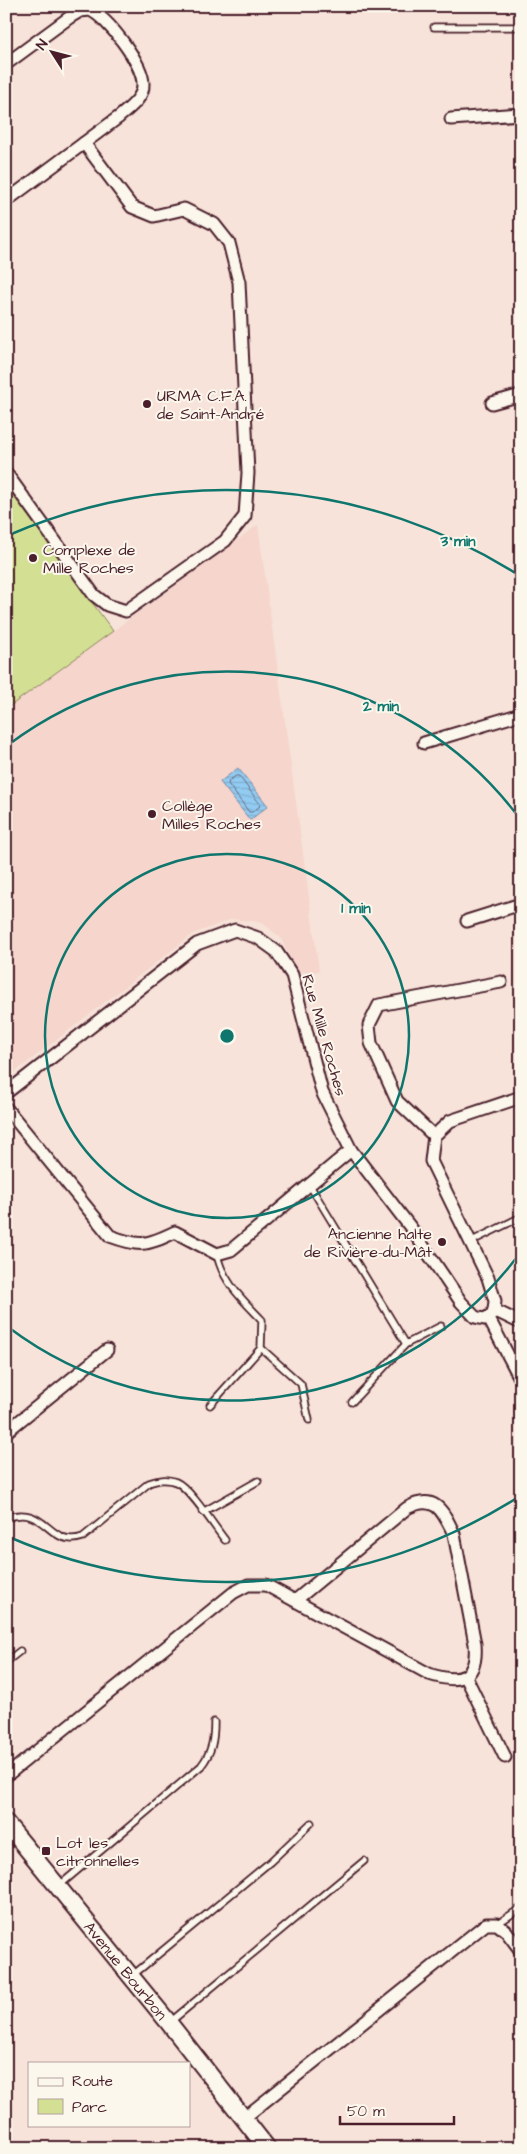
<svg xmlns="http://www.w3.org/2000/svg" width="527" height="2154" font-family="'Architects Daughter',sans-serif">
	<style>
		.built { fill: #f5d5cc }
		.park { fill: #d3e093; stroke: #8e805f }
		.water { fill: url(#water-rules); stroke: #7587a2 }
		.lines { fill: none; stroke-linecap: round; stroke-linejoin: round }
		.shore { stroke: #67647b; stroke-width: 1 }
		.lane-casing { stroke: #4a1f2b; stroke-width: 9 }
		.street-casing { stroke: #4a1f2b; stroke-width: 15 }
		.secondary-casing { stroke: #4a1f2b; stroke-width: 20 }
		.lane { stroke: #fbf7ec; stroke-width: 5.5 }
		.street { stroke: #fbf7ec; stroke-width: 11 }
		.secondary { stroke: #fbf7ec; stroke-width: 16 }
		.ring { fill: none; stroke: #0f766e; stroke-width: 2.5 }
		.poi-dot { fill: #4a1f2b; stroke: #fbf7ec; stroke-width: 2 }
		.labels { text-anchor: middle; stroke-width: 4; stroke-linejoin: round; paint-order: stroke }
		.poi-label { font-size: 16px; fill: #4a1f2b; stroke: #fbf7ec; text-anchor: start }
		.street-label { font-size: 16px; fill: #4a1f2b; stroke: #fbf7ec }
		.centre { fill: #0f766e; stroke: #fbf7ec; stroke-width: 2.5 }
		.ring-label { font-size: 15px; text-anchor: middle; font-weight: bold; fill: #0f766e; stroke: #fbf7ec; stroke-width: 4; stroke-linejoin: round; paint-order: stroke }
	</style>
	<defs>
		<pattern id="water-rules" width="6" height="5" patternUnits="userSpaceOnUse" patternTransform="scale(1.25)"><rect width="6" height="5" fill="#92ccf2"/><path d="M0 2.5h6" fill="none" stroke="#7fafd0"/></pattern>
	</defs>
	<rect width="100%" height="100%" fill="#f7e3d9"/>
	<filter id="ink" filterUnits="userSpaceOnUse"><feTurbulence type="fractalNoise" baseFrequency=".02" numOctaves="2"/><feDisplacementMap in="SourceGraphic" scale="10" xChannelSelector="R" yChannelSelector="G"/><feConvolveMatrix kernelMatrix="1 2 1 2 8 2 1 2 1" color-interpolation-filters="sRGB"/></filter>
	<g filter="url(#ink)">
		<path class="built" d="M258 525 319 971 306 973 296 970 280 937 261 922 232 919 193 934 6 1079V709Z"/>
		<path class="park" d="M6 486 113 631 6 709Z"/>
		<path class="water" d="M238 768 268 806 250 820 220 782Z"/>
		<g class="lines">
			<path class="shore" d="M236 776H239L260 804 259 807 252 812H249L228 784 229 781Z"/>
			<defs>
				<g id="lane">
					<path d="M434 27H521"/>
					<path d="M309 1184 406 1344"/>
					<path d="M470 1242 521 1217"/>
					<path d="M217 1254C222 1281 243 1300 262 1320L261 1348 301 1384 309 1420"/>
					<path d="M352 1402 406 1344 441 1326"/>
					<path d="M210 1405 261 1348"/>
					<path d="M203 1512 258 1481"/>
					<path d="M6 1518C47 1503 48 1549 83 1537L149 1483C158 1480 166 1478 176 1482 190 1488 214 1526 225 1540"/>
					<path d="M6 1662 20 1651"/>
					<path d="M60 1885 201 1766C212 1752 214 1740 214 1722"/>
					<path d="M497 1924 521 1908"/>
					<path d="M133 1975 270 1862 311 1823"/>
					<path d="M169 2023 364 1861"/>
				</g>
				<g id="street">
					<path d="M6 64 70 17 80 11 90 10C108 18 143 64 143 84 144 98 128 109 119 117L6 201"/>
					<path d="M451 119 521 114"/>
					<path d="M492 403 521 395"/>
					<path d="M6 473 94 595 107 605 126 611 225 541 245 516 248 473 239 282 229 243 214 224 184 209 154 216 132 207 84 143"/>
					<path d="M424 743 521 714"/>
					<path d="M467 921 521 904"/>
					<path d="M6 1093 197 944 235 930 258 938 276 951 292 975 322 1092 351 1150 411 1228 461 1302 475 1317 484 1319 491 1316 494 1310 495 1301 488 1278 431 1161 434 1136 450 1121 521 1097"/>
					<path d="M6 1108 110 1236C140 1247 146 1246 175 1232L217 1254 231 1250 351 1150"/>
					<path d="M434 1136 397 1101 371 1043 369 1025 379 1005 501 982"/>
					<path d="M494 1310 521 1323"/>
					<path d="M488 1317 521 1380"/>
					<path d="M6 1432 107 1350"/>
					<path d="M466 1677 505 1757"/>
					<path d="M6 1776 233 1593 248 1585H266L429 1674C459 1684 478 1680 475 1644L454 1534C443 1511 435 1493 407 1508L296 1600"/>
					<path d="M244 2118 486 1924H497L506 1931 521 1951"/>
				</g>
				<g id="secondary">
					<path id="s1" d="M6 1823 169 2023 267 2148"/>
				</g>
			</defs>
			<use href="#lane" class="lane-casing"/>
			<use href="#street" class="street-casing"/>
			<use href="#secondary" class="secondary-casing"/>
			<use href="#lane" class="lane"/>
			<use href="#street" class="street"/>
			<use href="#secondary" class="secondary"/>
		</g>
	</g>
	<g class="ring">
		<circle cx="227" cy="1036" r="182"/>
		<path d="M520 1253A364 364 0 0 1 8 1327M8 745A364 364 0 0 1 520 819"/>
		<path d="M520 1496A546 546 0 0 1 9 1537M9 535A546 546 0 0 1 520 576"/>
	</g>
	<g class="poi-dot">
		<circle cx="147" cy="404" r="5"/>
		<circle cx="33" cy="558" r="5"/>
		<circle cx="152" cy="814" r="5"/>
		<circle cx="442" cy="1242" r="5"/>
		<rect x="41" y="1846" width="10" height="10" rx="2.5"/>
	</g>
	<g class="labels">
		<g class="poi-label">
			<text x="157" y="401">URMA C.F.A.<tspan x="157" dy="18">de Saint-André</tspan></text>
			<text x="43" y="555">Complexe de<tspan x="43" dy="18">Mille Roches</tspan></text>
			<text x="162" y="811">Collège<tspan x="162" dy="18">Milles Roches</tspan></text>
			<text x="432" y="1239" text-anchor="end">Ancienne halte<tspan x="432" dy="18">de Rivière-du-Mât</tspan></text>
			<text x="56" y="1848">Lot les<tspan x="56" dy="18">citronnelles</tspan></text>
		</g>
		<g class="street-label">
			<text transform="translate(325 1035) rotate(74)" y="6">Rue Mille Roches</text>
			<text dy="6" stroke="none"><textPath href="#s1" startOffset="190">Avenue Bourbon</textPath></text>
		</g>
	</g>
	<circle cx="227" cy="1036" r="8" class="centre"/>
	<g class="ring-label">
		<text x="458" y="546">3 min</text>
		<text x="381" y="711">2 min</text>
		<text x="356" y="913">1 min</text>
	</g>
	<rect width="527" height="2154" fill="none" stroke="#fbf7ec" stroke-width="25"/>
	<rect x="12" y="12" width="502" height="2129" fill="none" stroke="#4a1f2b" stroke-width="2" filter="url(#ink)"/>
	<rect x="28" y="2062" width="162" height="65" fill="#fbf7ec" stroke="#b4a19f"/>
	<rect x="38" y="2078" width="25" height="8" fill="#fbf7ec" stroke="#b4a19f"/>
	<text x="72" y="2086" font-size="15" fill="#4a1f2b">Route</text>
	<rect x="38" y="2099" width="25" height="15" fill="#d3e093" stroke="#b4a19f"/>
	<text x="72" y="2112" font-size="15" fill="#4a1f2b">Parc</text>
	<g transform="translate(52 52) rotate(306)" stroke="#fbf7ec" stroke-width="4" paint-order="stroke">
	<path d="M0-4L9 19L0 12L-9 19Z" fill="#4a1f2b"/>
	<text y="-8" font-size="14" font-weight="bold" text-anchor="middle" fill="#4a1f2b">N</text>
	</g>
	<path d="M340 2116v8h114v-8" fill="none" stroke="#4a1f2b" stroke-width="2.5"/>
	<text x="347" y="2116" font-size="15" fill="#4a1f2b" stroke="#fbf7ec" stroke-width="4" paint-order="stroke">50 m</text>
</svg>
